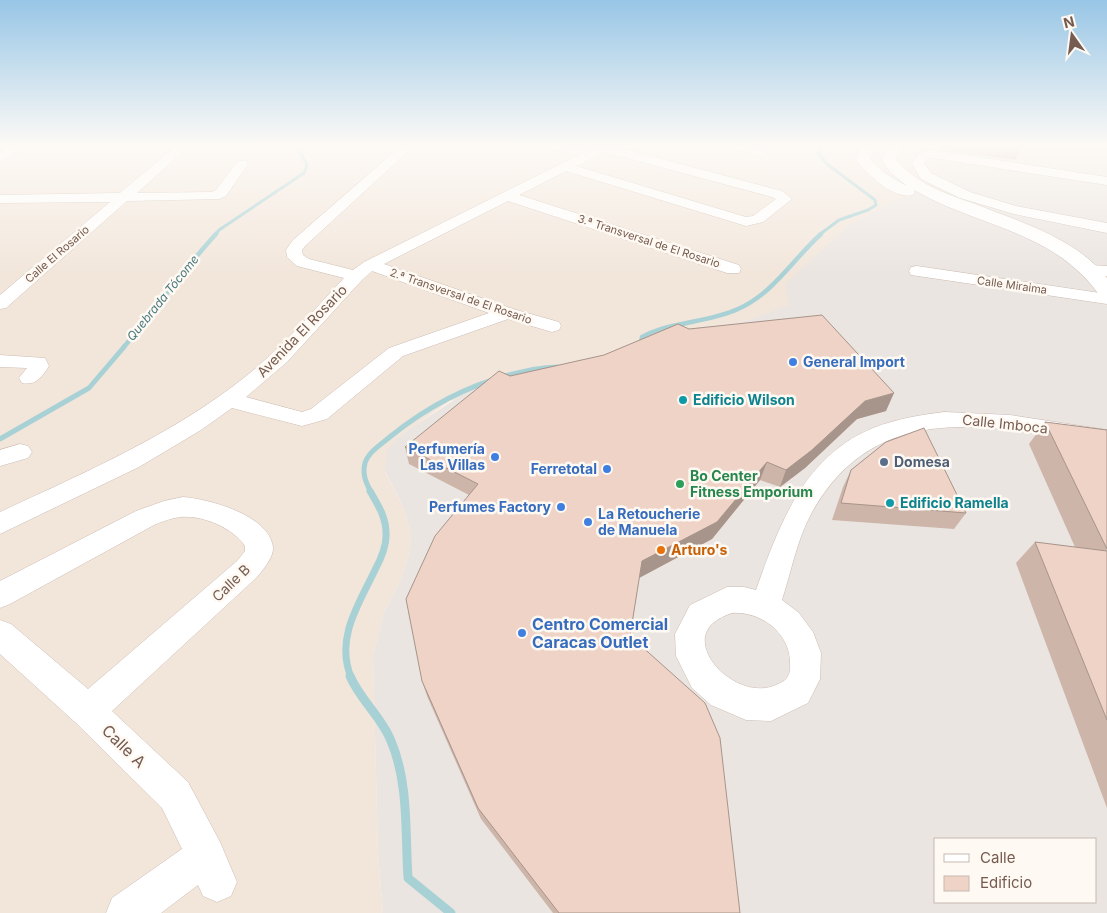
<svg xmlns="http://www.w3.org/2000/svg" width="1107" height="913" font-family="Inter,sans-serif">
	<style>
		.residential { fill: #f2e6db }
		.industrial { fill: #ebe5e1; fill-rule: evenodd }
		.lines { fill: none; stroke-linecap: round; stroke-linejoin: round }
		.stream-far4 { stroke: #a8d1d5; stroke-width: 3 }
		.stream-far3 { stroke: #a8d1d5; stroke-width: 4.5 }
		.stream-far2 { stroke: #a8d1d5; stroke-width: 5 }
		.stream-far1 { stroke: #a8d1d5; stroke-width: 7 }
		.stream { stroke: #a8d1d5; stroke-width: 9 }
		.minor-casing { stroke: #cdbcb2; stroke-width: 1 }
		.tertiary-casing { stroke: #cdbcb2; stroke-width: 1 }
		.minor { fill: #fff; fill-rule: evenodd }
		.tertiary { fill: #fff; fill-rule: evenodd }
		.wall { fill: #cdb5aa }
		.shaded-wall { fill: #a7948b }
		.building { fill: #eed3c6; stroke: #a7948b }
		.shop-dot { fill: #3f7fe0; stroke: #fef9f2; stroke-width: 2 }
		.culture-dot { fill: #0f9aa8; stroke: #fef9f2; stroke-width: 2 }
		.service-dot { fill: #5c6f8a; stroke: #fef9f2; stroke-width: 2 }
		.leisure-dot { fill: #2e9e5b; stroke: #fef9f2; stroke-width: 2 }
		.food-dot { fill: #e8710a; stroke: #fef9f2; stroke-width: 2 }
		.labels { text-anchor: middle; stroke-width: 5; stroke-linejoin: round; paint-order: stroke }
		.far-street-label { font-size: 11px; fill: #755b50; stroke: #fef9f2 }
		.far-water-label { font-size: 12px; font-style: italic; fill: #48797f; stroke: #fef9f2 }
		.street-label { font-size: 14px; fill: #755b50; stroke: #fef9f2 }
		.shop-label { font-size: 14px; font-weight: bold; fill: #366cbe; stroke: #fef9f2; text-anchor: end }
		.culture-label { font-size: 14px; font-weight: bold; fill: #0d838f; stroke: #fef9f2; text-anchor: start }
		.service-label { font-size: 14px; font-weight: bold; fill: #4e5e75; stroke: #fef9f2; text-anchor: start }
		.leisure-label { font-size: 14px; font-weight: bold; fill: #27864d; stroke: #fef9f2; text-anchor: start }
		.food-label { font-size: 14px; font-weight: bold; fill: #c56008; stroke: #fef9f2; text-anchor: start }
		.near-shop-label { font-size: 16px; font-weight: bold; fill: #366cbe; stroke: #fef9f2; text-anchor: start }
		.near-street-label { font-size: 16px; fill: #755b50; stroke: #fef9f2 }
	</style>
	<rect width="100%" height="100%" fill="#fbf4ec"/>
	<path class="residential" d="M0 146H940L938 148 941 174 946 180 790 305 684 343 450 401 398 437 385 472 404 509 411 536 408 558 400 582 384 612 373 655 378 854 383 913H0Z"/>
	<path class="industrial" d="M940 146H1107V913H383L378 854 373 655 384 612 400 582 408 558 411 536 404 509 385 471 387 450 398 437 414 426 482 382 527 377 684 343 789 305 785 284 848 226 902 197 946 180 936 168 934 159ZM936 839H1096V902H936Z"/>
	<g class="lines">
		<g class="stream-far4">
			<path d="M215 235 219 230 304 173 307 165 297 146"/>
			<path d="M819 235 839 220 868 210 876 205 875 200 827 164 818 153 821 146"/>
		</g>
		<g class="stream-far3">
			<path d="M640 346 642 337C671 321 708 323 738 309 774 293 793 259 821 234"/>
			<path d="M123 348C155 310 183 270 216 234"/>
		</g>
		<g class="stream-far2">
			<path d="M0 439 89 388 124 347"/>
			<path d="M371 492C366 483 362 474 365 463 369 451 383 443 391 436 427 407 464 387 509 375 525 371 541 367 558 367"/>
		</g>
		<path class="stream-far1" d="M351 677C335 638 359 604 375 570 381 559 387 546 386 533 386 517 378 505 370 491"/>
		<path class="stream" d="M350 676C360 700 382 717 391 741 409 783 405 833 408 878L451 913"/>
		<defs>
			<g id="minor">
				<path d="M11 146H26L0 162V153Z"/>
				<path d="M176 146H189L137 193 212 192 216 190 238 161H246L248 164 226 196 219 199 127 201 6 308 0 309V295L110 202 0 203V195L120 193Z"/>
				<path d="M401 146H414L305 246 302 250 303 255 309 259 353 270 364 262 579 155 551 149 549 146H571L589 150 597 146H613L782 191 792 199 763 222 746 226 566 171 519 195 739 265 741 269 739 273H727L508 201 384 264 513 309 559 322 561 326 559 330 552 332 508 319 403 356 327 419 302 426 232 408 201 430 139 467 0 534V512C84 473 172 435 245 377 282 348 312 312 344 278L297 266 287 257 286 250 293 240ZM604 152 772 197 776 199 753 216 746 217 576 166ZM372 271 489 313 389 348 311 409 302 412 246 397 287 362 362 280Z"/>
				<path d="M733 146H753L766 149 768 152 762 156 735 149Z"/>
				<path d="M933 150 1107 177V185L933 158H928L924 163 931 173 970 192 1016 206 1107 223V233L1014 214 960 198 921 179 912 163 920 152Z"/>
				<path d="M1090 265 1107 266V276L1084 274 1082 270 1084 266Z"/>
				<path d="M917 266 1107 294V304L911 275 909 271 911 267Z"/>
				<path d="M0 355 45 358 49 366C42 377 36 386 22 383L19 378 27 368 0 367Z"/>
				<path d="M944 412 1010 415 1107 430V446C996 427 877 394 811 514 797 540 791 572 782 600L799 613 813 632 821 653 820 679 808 703 771 721 746 720 711 705 692 688 676 656 675 634 690 605 727 587H744L756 590C779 525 804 456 873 428 896 419 920 415 944 412ZM732 613C760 611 789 632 790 661 790 666 791 672 788 676 786 681 780 683 776 685 739 702 685 650 712 624 717 619 726 615 732 613Z"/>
				<path d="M20 444 28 446 32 452 28 458 0 466V450Z"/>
				<path d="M183 497C209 499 269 515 273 547 274 557 263 570 257 577L112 711 188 782 220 842 237 882 231 896 217 902 203 896 198 885 161 913H106L112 898 182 849 162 808 76 723 0 654V620L11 624 88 689 237 561 245 551V546C233 528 203 515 181 517 172 518 163 521 154 525L10 604 0 608V581L136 511 164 501Z"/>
			</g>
			<path id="tertiary" d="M862 146H876L870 159C880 171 893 179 907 186L891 173 882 160 888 146H905L899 151 896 160C917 184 946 194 975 204 1020 222 1076 238 1107 278V298L1100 296C1054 230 977 227 914 190L915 192 913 195C894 200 866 174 856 159Z"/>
		</defs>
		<use href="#minor" class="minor-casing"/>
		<use href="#tertiary" class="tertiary-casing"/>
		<use href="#minor" class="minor"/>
		<use href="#tertiary" class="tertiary"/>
	</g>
	<g class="wall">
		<path d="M942 146H1023L1016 160 942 150Z"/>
		<path d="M510 376 886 411 857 419 805 468 780 487 760 480 712 539 639 578 630 636 740 913H553L481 819 427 696 422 681 469 495 409 464 405 447Z"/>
		<path d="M1045 422 1107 430V808L1016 563 1035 542 1075 547 1029 444Z"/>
		<path d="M851 470 966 513 954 529 832 520 843 487Z"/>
	</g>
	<g class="shaded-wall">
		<path d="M894 393 886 411 857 419 805 468 780 487 786 470 865 401Z"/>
		<path d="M767 462 760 480 712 539 639 578 642 561Z"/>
	</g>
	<g class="building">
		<path d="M822 315 894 393 865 401 812 450 786 470 767 462 717 522 642 561 630 636 705 703 720 738 740 913H559L478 808 422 681 406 599 435 536 478 484 405 447 499 371 510 376 604 355 678 324 689 329Z"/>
		<path d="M1045 422 1107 430V549Z"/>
		<path d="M924 428 966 513 841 503 851 470 886 442Z"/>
		<path d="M1035 542 1107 551V720Z"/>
	</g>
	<linearGradient id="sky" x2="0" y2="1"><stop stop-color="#98c6e6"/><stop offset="0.53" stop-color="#fdfaf6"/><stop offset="1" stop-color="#fdfaf6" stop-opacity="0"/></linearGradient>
	<rect width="1107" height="274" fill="url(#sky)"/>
	<g class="shop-dot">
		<circle cx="793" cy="362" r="5"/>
		<circle cx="495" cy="457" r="5"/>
		<circle cx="607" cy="469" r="5"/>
		<circle cx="561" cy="507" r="5"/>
		<circle cx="588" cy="522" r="5"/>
		<circle cx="522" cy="633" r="5"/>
	</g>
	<g class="culture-dot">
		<circle cx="683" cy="400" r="5"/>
		<circle cx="890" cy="503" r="5"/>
	</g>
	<circle class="service-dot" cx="884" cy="462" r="5"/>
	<circle class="leisure-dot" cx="680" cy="484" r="5"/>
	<circle class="food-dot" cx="661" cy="550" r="5"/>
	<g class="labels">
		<g class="far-street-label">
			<text transform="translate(649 241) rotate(18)" y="4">3.ª Transversal de El Rosario</text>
			<text transform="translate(57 254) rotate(-41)" y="4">Calle El Rosario</text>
			<text transform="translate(1012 285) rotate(8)" y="4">Calle Miraima</text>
			<text transform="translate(461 296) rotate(19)" y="4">2.ª Transversal de El Rosario</text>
		</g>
		<g class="far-water-label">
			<text transform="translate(163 298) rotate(-51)" y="4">Quebrada Tócome</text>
		</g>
		<g class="street-label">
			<text transform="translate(302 331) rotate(-46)" y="5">Avenida El Rosario</text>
			<text transform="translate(1005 424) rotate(6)" y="5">Calle Imboca</text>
			<text transform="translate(231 583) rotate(-44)" y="5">Calle B</text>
		</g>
		<g class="shop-label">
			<text x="803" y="367" text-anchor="start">General Import</text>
			<text x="485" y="454">Perfumería<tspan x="485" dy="16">Las Villas</tspan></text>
			<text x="597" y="474">Ferretotal</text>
			<text x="551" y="512">Perfumes Factory</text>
			<text x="598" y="519" text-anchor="start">La Retoucherie<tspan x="598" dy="16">de Manuela</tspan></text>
		</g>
		<g class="culture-label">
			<text x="693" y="405">Edificio Wilson</text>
			<text x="900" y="508">Edificio Ramella</text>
		</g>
		<g class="service-label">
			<text x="894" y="467">Domesa</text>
		</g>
		<g class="leisure-label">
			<text x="690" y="481">Bo Center<tspan x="690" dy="16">Fitness Emporium</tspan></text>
		</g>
		<g class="food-label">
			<text x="671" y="555">Arturo's</text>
		</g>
		<g class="near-shop-label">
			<text x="532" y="630">Centro Comercial<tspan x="532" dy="18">Caracas Outlet</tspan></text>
		</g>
		<g class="near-street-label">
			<text transform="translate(124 746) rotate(44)" y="6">Calle A</text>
		</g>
	</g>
	<rect x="934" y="838" width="162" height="65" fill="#fef9f2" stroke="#c7bab1"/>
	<rect x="944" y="854" width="25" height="8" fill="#ffffff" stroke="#c7bab1"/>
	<text x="980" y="863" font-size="15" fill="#755b50">Calle</text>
	<rect x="944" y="876" width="25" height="15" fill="#eed3c6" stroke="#c7bab1"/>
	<text x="980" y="888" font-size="15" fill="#755b50">Edificio</text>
	<g transform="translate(1072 35) rotate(346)" stroke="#fef9f2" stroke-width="4" paint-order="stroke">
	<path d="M0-4L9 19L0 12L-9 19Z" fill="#755b50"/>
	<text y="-8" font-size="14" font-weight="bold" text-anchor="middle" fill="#755b50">N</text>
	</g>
</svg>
